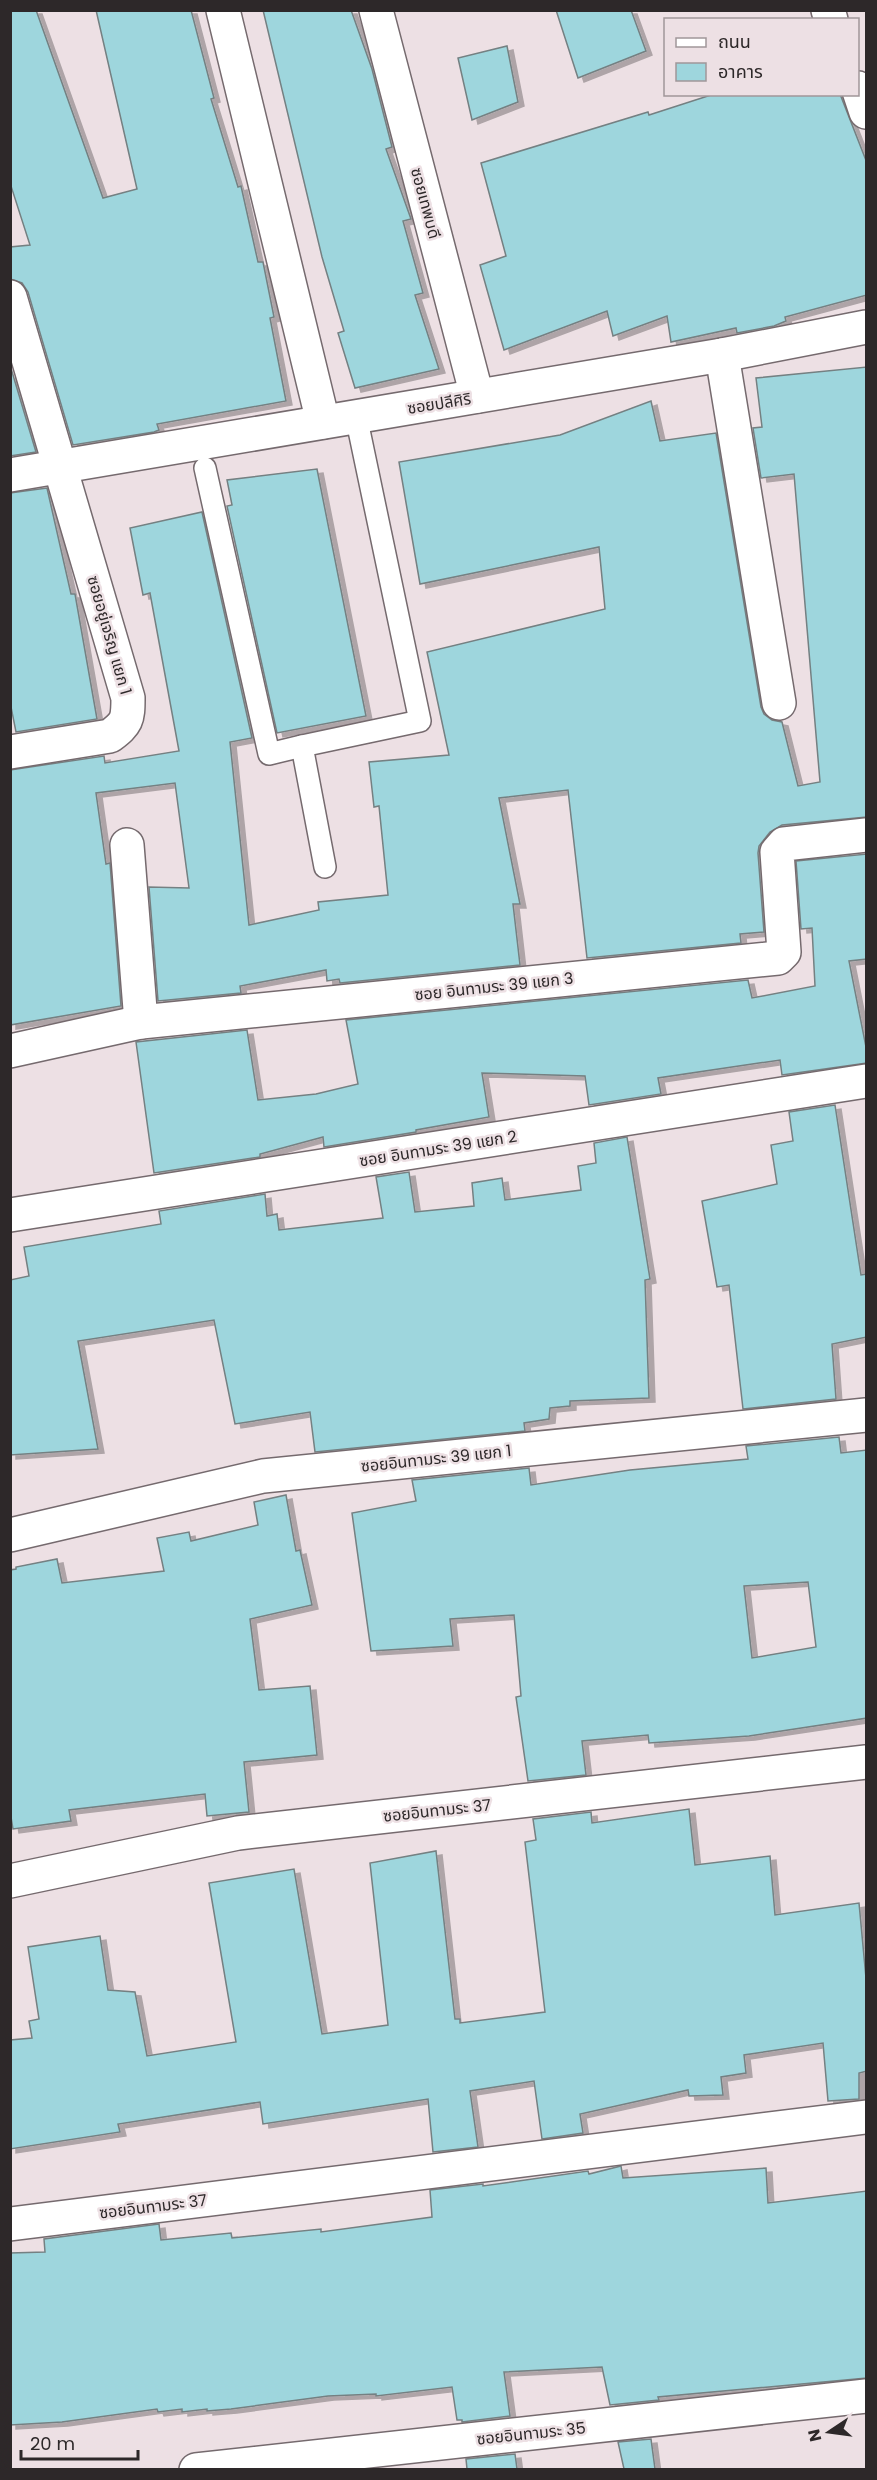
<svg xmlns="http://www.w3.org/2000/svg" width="877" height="2480" font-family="Poppins,'Noto Sans Thai',sans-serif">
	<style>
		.building { fill: #9ed6dd; stroke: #748082; stroke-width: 1.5; fill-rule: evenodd; filter: url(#shadow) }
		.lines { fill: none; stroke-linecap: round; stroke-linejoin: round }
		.lane-casing { stroke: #756a6e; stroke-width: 24 }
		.street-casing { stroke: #756a6e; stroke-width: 36 }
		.lane { stroke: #fff; stroke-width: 21 }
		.street { stroke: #fff; stroke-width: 33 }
		.labels { text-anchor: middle; stroke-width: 5; stroke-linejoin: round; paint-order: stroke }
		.street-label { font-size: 16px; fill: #2d2829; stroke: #ede0e4 }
	</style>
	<defs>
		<filter id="shadow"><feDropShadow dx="6" dy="4" stdDeviation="0" flood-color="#0004"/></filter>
	</defs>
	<rect width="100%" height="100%" fill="#ede0e4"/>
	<g class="building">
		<path d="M10 10H36L103 198 137 189 96 10H191L214 98 211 99 238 187 241 186 258 262H263L274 317 270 318 286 401 157 424 159 430 154 432 73 445 28 292 22 283 10 279V247L30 245 10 183Z"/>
		<path d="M263 10H351L372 69 392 147 386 149 411 219 403 221 423 293 415 295 439 369 355 388 338 333 344 331 322 257Z"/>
		<path d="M556 10H631L646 51 578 78Z"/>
		<path d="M507 46 518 102 472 120 458 58Z"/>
		<path d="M714 94H840L867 163V295L785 317 786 321 774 326 737 333 736 328 671 342 667 316 613 336 607 311 504 350 480 265 506 256 481 163 648 112 649 115Z"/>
		<path d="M10 365 36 452 10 456Z"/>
		<path d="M867 367V817L782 825 770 832 759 846 758 853 764 932 740 934 741 943 587 958 568 790 499 798 520 904H513L520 965 340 983 339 979 327 981 326 970 240 986 241 993 158 1001 149 887 189 888 175 783 96 793 106 864 110 863 121 1006 10 1025V770L104 756 105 763 179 751 150 593 143 595 130 528 202 512 252 738 230 742 249 925 319 910 318 902 388 895 379 806 374 807 369 762 449 755 427 652 605 609 599 547 420 584 399 462 560 435 651 401 660 441 716 433 761 707 764 714 772 720 782 722 798 786 820 782 794 474 761 478 753 428 762 427 756 378Z"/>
		<path d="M317 469 366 716 277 733 227 506 232 505 227 480Z"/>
		<path d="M47 488 71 594H75L97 719 16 732 10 702V493Z"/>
		<path d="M867 854V959L849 961 867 1052V1063L782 1075 780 1060 658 1078 661 1094 589 1105 585 1076 482 1073 489 1117 416 1130V1132L324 1147 323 1137 260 1154V1157L154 1173 136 1042 247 1030 258 1100 316 1094 358 1084 346 1020 748 980 752 998 815 986 812 928 801 929 796 861Z"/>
		<path d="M835 1105 861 1275 867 1274V1337L832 1344 836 1399 743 1409 729 1285 717 1287 702 1201 777 1184 771 1145 793 1141 789 1112Z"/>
		<path d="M627 1137 650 1279 645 1280 649 1398 570 1401V1406L550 1408 549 1419 524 1423 525 1431 315 1452 310 1412 235 1424 214 1320 78 1341 98 1449 10 1455V1280L29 1276 24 1247 161 1224 159 1211 265 1194 267 1216 277 1214 279 1230 383 1218 376 1177 409 1172 415 1212 474 1206 472 1183 502 1178 505 1200 581 1190 578 1166 596 1163 594 1143Z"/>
		<path d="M839 1437 841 1453 867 1450V1718L749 1736 649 1743 648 1735 582 1741 586 1775 528 1781 516 1697 521 1696 514 1615 450 1619 453 1646 371 1651 352 1513 416 1501 412 1480 529 1468 531 1485 630 1470 748 1459 746 1446ZM808 1582 816 1647 752 1658 744 1586Z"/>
		<path d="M286 1495 296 1551 300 1550 312 1605 250 1619 259 1690 310 1686 317 1755 244 1762 249 1812 207 1816 205 1794 69 1810 71 1821 13 1829 10 1811V1570L16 1569V1567L57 1559 62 1583 164 1571 157 1538 189 1532 191 1541 258 1525 254 1502Z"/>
		<path d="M689 1809 695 1865 770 1856 775 1915 859 1903 867 1989V2071L859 2073V2099L828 2101 823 2043 744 2055 746 2073 721 2077 723 2095 689 2096 688 2090 580 2114 583 2133 542 2139 534 2081 470 2091 478 2147 433 2152 428 2099 263 2124 260 2102 118 2124 120 2132 10 2149V2040L32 2038 29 2021 39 2019 28 1947 100 1936 108 1990 135 1992 147 2056 236 2042 209 1883 294 1869 322 2034 388 2025 370 1863 436 1851 455 2019H460V2023L545 2012 525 1842 536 1840 533 1819 591 1812 592 1823Z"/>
		<path d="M621 2166 623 2178 766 2168 768 2203 867 2191V2378L658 2397 659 2400 610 2405 602 2367 504 2372 510 2416 462 2422V2420H457L452 2387 376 2396V2394L328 2396 231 2409 207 2411V2409L182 2412V2409L158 2412 157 2409 62 2422 10 2425V2253L45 2252 44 2239 159 2224 161 2240 231 2233 232 2238 321 2229V2232L432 2217 430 2190 483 2184V2186L588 2171 589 2174Z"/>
		<path d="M651 2439 655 2469H624L618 2442Z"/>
		<path d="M515 2454 517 2469H467L466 2459Z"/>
	</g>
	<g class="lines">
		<defs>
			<g id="lane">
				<path d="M205 468 269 754 302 746"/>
				<path d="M325 867 302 746 420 721 356 416"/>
			</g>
			<g id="street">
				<path d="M223 10 323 422"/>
				<path d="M376 10 477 396"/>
				<path d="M828 10 831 20"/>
				<path d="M858 88 866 112"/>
				<path d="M10 297 128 698C128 720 127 723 110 736L10 752"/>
				<path d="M722 355 779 703"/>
				<path d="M10 475 722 355 866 327"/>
				<path d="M127 845 141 1022"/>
				<path d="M10 1051 141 1022 778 958 784 952 777 852 784 844 866 835"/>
				<path d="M10 1215 866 1081"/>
				<path d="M10 1535 263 1476 866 1415"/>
				<path d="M10 1881 238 1833 866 1762"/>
				<path d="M10 2224 866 2117"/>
				<path d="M196 2470 866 2396"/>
			</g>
		</defs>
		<use href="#lane" class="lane-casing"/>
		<use href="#street" class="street-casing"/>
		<use href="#lane" class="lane"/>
		<use href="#street" class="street"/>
	</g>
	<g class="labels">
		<g class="street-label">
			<text transform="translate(426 203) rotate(75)" y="6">ซอยเทพบดี</text>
			<text transform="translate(439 403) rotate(-9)" y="6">ซอยปลีศิริ</text>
			<text transform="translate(110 635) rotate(74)" y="6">ซอยอยู่เจริญ แยก 1</text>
			<text transform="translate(494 986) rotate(-6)" y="6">ซอย อินทามระ 39 แยก 3</text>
			<text transform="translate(438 1148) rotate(-9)" y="6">ซอย อินทามระ 39 แยก 2</text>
			<text transform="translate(436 1458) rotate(-6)" y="6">ซอยอินทามระ 39 แยก 1</text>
			<text transform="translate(437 1810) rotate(-6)" y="6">ซอยอินทามระ 37</text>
			<text transform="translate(153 2206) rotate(-7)" y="6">ซอยอินทามระ 37</text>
			<text transform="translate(531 2433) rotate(-6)" y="6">ซอยอินทามระ 35</text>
		</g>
	</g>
	<rect width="877" height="2480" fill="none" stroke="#2d2829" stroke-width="24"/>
	<rect x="664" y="18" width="195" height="78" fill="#ede0e4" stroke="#a09699" stroke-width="1.5"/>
	<rect x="676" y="38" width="30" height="9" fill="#ffffff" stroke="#a09699" stroke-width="1.5"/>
	<text x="718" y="48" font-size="18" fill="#2d2829">ถนน</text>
	<rect x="676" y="63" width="30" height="18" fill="#9ed6dd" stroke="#a09699" stroke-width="1.5"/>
	<text x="718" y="78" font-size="18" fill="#2d2829">อาคาร</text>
	<g transform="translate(829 2432) rotate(257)" stroke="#ede0e4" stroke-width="4.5" paint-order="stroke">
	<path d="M0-4.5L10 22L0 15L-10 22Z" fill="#2d2829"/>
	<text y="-9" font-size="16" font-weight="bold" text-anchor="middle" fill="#2d2829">N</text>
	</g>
	<path d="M21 2450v9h117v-9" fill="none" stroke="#2d2829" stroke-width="3"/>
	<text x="30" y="2450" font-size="18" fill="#2d2829" stroke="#ede0e4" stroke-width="4.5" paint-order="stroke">20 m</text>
</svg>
